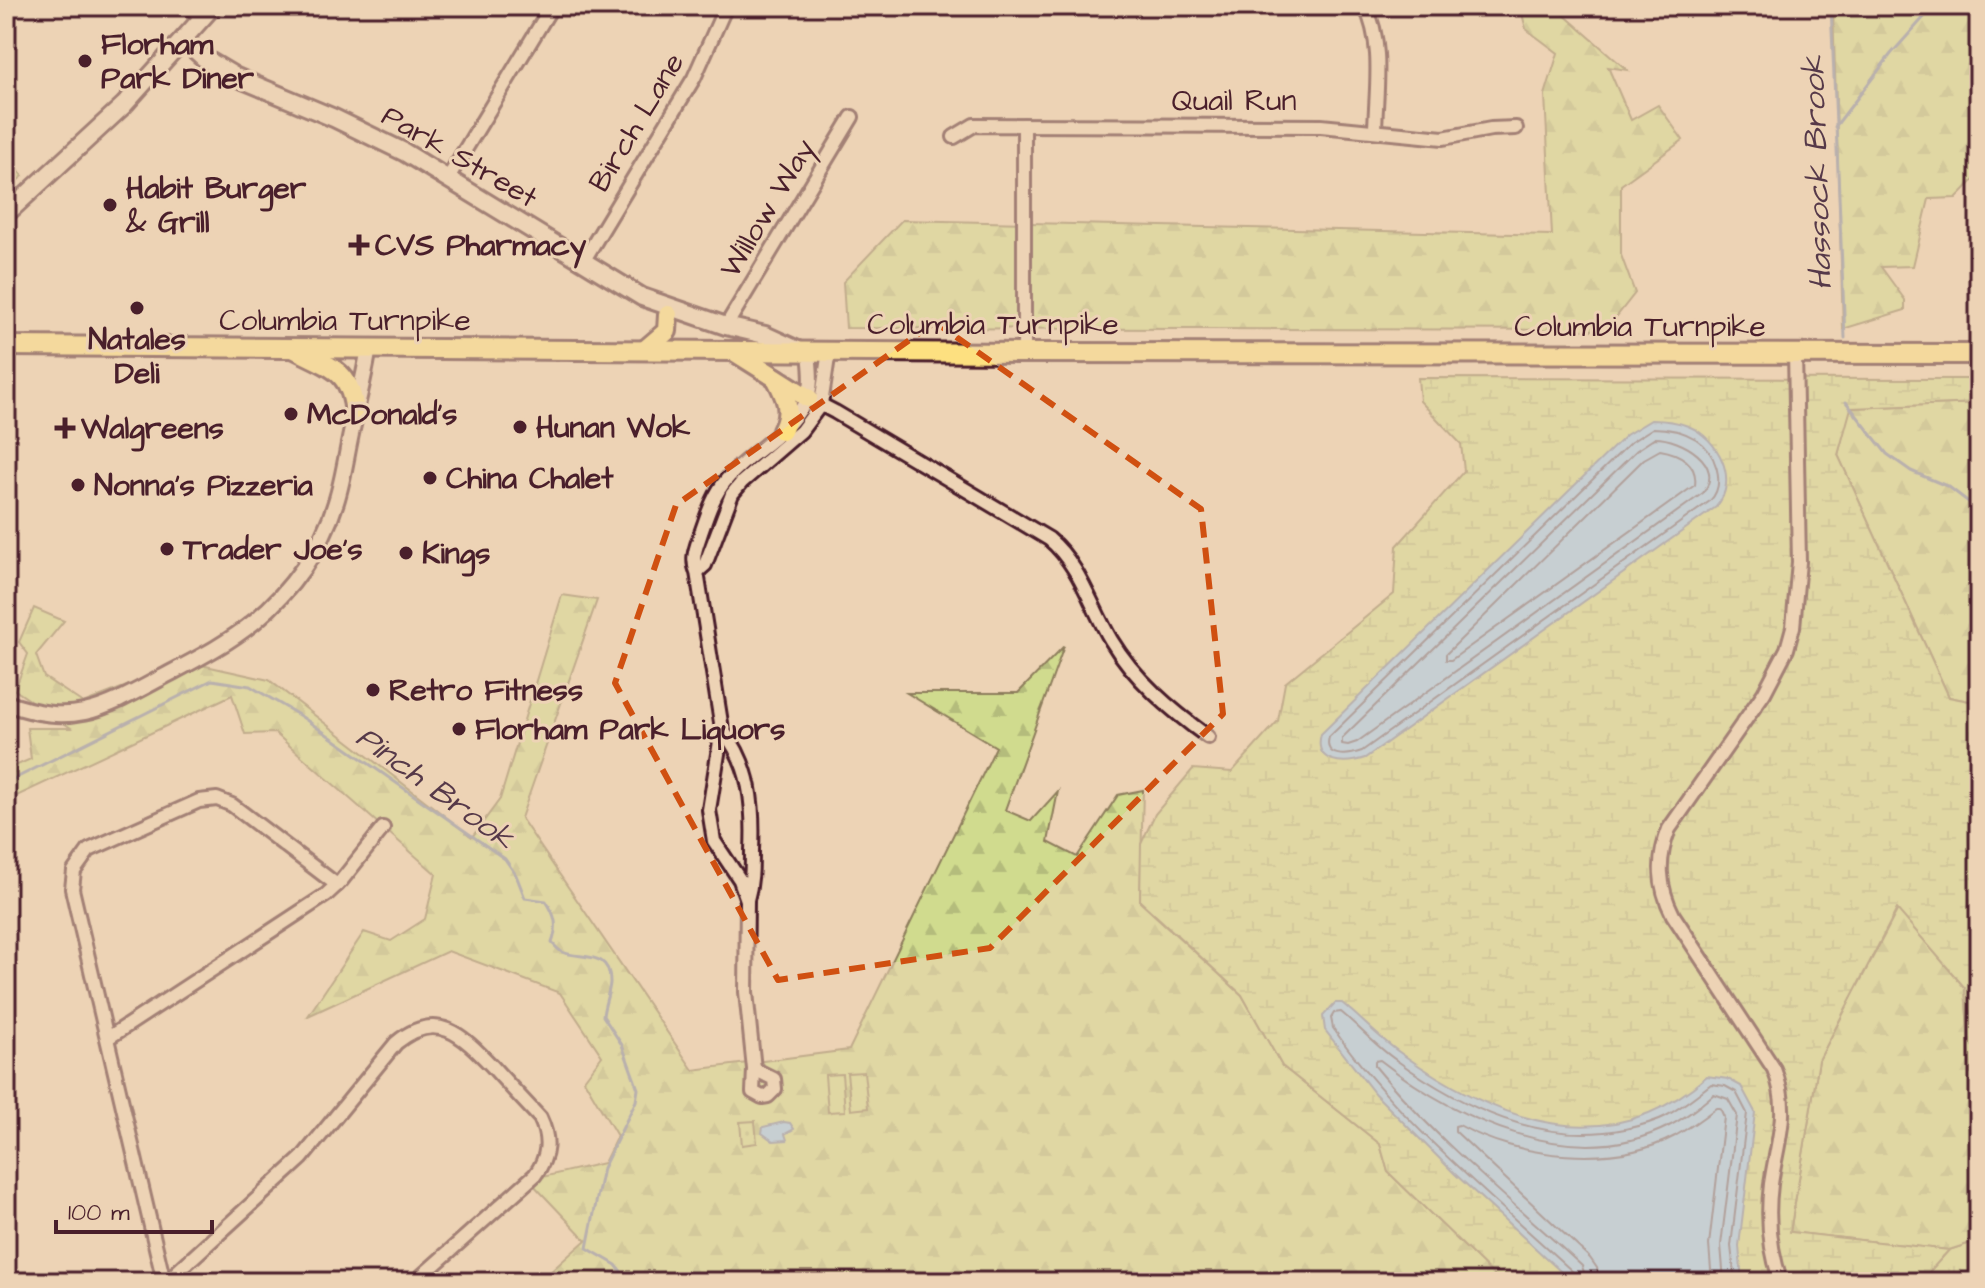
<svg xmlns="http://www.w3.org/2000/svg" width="1985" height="1288" font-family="'Architects Daughter',sans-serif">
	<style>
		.grass { fill: url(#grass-tufts); stroke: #8d7d5c; stroke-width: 2 }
		.forest { fill: url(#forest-firs); stroke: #8d7d5c; stroke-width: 2 }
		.wetland { fill: url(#wetland-marsh); stroke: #8d7d5c; stroke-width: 2 }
		.park { fill: url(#park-dots); stroke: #8d7d5c; stroke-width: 2 }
		.pitch { fill: #d0db8e; stroke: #8d7d5c; stroke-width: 2 }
		.water { fill: #9acaf6; stroke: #7a86a5; stroke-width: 2 }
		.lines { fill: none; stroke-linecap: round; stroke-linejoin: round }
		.shore { stroke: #6a637c; stroke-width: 2 }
		.stream { stroke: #7a86a5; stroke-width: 3 }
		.minor-casing { stroke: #4a1f2b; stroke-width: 18 }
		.tertiary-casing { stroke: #4a1f2b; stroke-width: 20 }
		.secondary-casing { stroke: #4a1f2b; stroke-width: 22 }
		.primary-casing { stroke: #4a1f2b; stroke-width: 24 }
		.minor { stroke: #edd3b5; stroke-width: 12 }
		.tertiary { stroke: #edd3b5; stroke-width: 14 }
		.secondary { stroke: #edd3b5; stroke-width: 16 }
		.primary { stroke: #fde080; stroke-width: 18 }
		.marked { fill: none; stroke: #d05011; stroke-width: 6; stroke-dasharray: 16 10; stroke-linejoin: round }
		.poi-dot { fill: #4a1f2b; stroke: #edd3b5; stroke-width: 3 }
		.labels { text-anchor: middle; stroke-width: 6; stroke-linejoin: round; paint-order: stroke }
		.poi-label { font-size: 30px; font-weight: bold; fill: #4a1f2b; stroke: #edd3b5; text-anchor: start }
		.street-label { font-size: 30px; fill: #4a1f2b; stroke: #edd3b5 }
		.water-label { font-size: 32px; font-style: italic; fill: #563949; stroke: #edd3b5 }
	</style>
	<defs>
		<pattern id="grass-tufts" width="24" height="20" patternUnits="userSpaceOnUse" patternTransform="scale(2)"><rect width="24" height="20" fill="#d0db8e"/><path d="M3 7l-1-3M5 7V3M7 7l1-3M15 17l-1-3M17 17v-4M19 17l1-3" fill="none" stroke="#b4bc7b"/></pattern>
		<pattern id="forest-firs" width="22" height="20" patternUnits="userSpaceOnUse" patternTransform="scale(2)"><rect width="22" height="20" fill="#d0db8e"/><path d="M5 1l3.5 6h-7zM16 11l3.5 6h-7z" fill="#b4bc7b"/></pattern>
		<pattern id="wetland-marsh" width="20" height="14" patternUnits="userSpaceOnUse" patternTransform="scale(2)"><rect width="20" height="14" fill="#d0db8e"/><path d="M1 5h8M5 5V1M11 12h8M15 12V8" fill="none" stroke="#b4bc7b"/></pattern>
		<pattern id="park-dots" width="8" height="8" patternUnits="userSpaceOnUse" patternTransform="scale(2)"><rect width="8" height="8" fill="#d0db8e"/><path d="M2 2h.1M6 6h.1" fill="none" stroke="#b4bc7b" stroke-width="1.8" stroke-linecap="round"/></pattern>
	</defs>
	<rect width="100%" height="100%" fill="#edd3b5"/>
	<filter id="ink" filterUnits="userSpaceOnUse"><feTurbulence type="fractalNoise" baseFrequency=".0125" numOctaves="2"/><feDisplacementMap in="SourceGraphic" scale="16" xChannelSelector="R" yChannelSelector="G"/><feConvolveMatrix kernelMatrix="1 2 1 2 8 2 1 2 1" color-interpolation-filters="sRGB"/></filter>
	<g filter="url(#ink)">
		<g class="grass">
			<path d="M6 153 23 176 6 190Z"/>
			<path d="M1979 1202V1282H1920L1949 1250 1977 1241Z"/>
		</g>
		<g class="forest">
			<path d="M1520 6H1554L1627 70 1608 67 1631 120 1658 105 1683 140 1621 185V255L1635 293 1606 330 846 328 843 282 902 220 1552 235 1545 95 1558 53 1526 29Z"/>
			<path d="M1833 6H1979V175L1956 198 1929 199 1913 266 1881 267 1905 300V310L1843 329Z"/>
			<path d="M1979 403V703L1949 697 1838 455 1850 408Z"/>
			<path d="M562 595 597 600 521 818 693 1070 849 1050 996 747 907 693H1018L1064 646 1005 810 1031 821 1058 791 1048 842 1077 857 1118 795 1143 790 1140 902 1242 995 1282 1066 1380 1144 1388 1172 1501 1282H539L586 1240 529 1180 604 1163 617 1136 584 1080 602 1056 560 993 448 951 308 1016 364 932 391 941 425 919 436 874 275 733 245 734 232 695 6 801V770L31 759 27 728H71L15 690 28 654 19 642 34 608 64 621 36 655 44 677 83 703 188 662 269 680 472 837 500 799Z"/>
			<path d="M1898 909 1965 988 1971 1072 1979 1073 1977 1241 1949 1250 1790 1232 1819 1060Z"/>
		</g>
		<path class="wetland" d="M1418 378 1979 379V403L1851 408 1838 455 1949 697 1979 703V1073H1971L1965 988 1897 909 1819 1060 1790 1232 1949 1250 1920 1282H1501L1388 1172 1380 1144 1282 1066 1242 995 1140 901 1141 844 1155 814 1193 769 1232 772 1278 721 1285 683 1394 594 1397 546 1464 471 1461 444 1420 401Z"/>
		<path class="park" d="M755 1121 757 1143 742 1145 740 1122Z"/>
		<g class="pitch">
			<path d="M864 1072 868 1108 851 1110 847 1073Z"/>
			<path d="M842 1074 845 1111 828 1112 825 1075Z"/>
		</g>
		<g class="water">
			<path d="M1651 420C1663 420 1676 421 1688 426 1718 438 1740 480 1716 507L1365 758C1344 765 1313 764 1321 734L1626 435Z"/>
			<path d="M1335 1003H1342C1362 1019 1380 1039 1402 1054 1498 1122 1608 1164 1707 1076L1728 1079 1741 1086 1755 1112 1739 1246 1742 1282H1572L1455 1174 1375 1094 1325 1030 1323 1016Z"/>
			<path d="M784 1122 790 1123 794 1129 785 1134 787 1140 773 1141 762 1133 763 1127Z"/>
		</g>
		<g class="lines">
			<g class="shore">
				<path d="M1653 428C1668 428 1683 431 1696 439 1715 451 1727 483 1710 501L1362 751C1348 756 1323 759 1329 737L1631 442Z"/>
				<path d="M1655 438C1681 438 1726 464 1703 493L1357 742 1348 745 1342 744V738L1637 450Z"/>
				<path d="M1660 450C1679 453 1698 463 1695 485L1451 660H1446V654L1644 459Z"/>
				<path d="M1577 1282 1574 1273C1493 1198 1396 1119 1333 1028L1331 1018 1334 1013 1341 1012C1360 1028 1376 1046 1396 1060 1463 1108 1541 1146 1625 1129 1639 1126 1653 1123 1666 1116 1682 1107 1697 1095 1711 1084L1725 1086 1736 1092 1747 1113 1731 1246 1735 1282"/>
				<path d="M1587 1282 1582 1266C1512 1201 1435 1139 1375 1066V1061L1380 1060C1457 1120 1573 1175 1669 1126 1685 1118 1700 1106 1714 1094L1728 1099 1737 1115 1721 1245 1724 1282"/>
				<path d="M1599 1282 1597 1268 1590 1258 1455 1131V1126L1459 1125C1518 1158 1613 1169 1675 1136 1689 1128 1703 1118 1716 1108H1720L1724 1117 1709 1245 1712 1282"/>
			</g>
			<g class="stream">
				<path d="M1831 6 1845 338"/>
				<path d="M1835 127 1891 54 1934 6"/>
				<path d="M1846 402 1887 454 1911 471 1949 487 1979 510"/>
				<path d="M6 783 212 680 250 686 302 717 505 859 516 875 525 898 546 901C556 916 558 926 552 943 555 946 558 950 562 952 580 960 611 949 610 983 609 994 604 1005 603 1016L622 1045 638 1089 636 1101 603 1168 587 1248 616 1265 629 1282"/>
			</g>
			<defs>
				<g id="minor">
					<path d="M1365 6C1384 44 1376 89 1375 130"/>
					<path d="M954 137 974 125 1321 126 1443 138 1491 129 1516 128"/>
					<path d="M448 178 552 6"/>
					<path d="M584 260 694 78 726 6"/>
					<path d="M726 326 852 117"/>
					<path d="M1024 353V125"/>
					<path d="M808 398 835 412 1049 539C1080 565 1091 607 1111 640 1135 680 1171 710 1208 737"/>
					<path d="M697 572 705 565 732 494 742 482 801 431 821 404 829 351"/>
					<path d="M722 729 709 810 714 841 740 880 747 900 746 992 754 1069 753 1092 762 1097 768 1096 775 1089 774 1079 754 1069"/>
					<path d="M747 900C752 883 752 867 752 850 754 805 751 765 722 729L697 572C691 559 696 548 700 536 707 516 713 495 727 479 751 451 789 435 806 400 814 386 810 367 809 351"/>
					<path d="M108 1038 326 895 341 881 383 828"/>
					<path d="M164 1282 72 889 74 871 89 850 199 801 217 799 232 805 337 885"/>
					<path d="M166 1282 302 1158 396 1043C437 1009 462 1035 492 1066 508 1084 524 1101 540 1118 550 1139 549 1156 535 1175L415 1282"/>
					<path d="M1781 1282C1770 1251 1767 1216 1771 1184 1777 1141 1791 1111 1774 1069L1673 915C1658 886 1657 859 1669 829L1764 693 1787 649 1793 627 1799 562 1795 353"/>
				</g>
				<g id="tertiary">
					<path d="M190 6 203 18"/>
					<path d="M6 703C73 727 102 710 161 678 193 661 226 645 255 621 291 591 322 548 336 502 344 477 347 450 353 425 358 399 365 374 369 347"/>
				</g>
				<g id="secondary">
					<path d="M184 40 204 58 236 77 334 118 404 152 642 297 726 326 765 335 800 351"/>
					<path d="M6 214 124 105 213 6"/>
				</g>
				<g id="primary">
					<path d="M6 346 1024 353 1979 354"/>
					<path d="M295 349C331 368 351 369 355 414"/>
					<path d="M646 349 667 331 668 315"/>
					<path d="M735 352 808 398"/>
					<path d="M776 378C786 397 793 411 782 431"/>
				</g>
			</defs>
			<use href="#minor" class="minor-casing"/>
			<use href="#tertiary" class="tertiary-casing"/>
			<use href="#secondary" class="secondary-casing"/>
			<use href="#primary" class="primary-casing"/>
			<use href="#minor" class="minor"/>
			<use href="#tertiary" class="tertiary"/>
			<use href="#secondary" class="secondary"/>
			<use href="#primary" class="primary"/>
		</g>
	</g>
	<path d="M0 0H1985V1288H0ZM935 322 1201 509 1223 714 990 948 778 980 615 683 676 505Z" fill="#edd3b5" fill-opacity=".55" fill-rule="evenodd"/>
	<path class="marked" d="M935 322 1201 509 1223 714 990 948 778 980 615 683 676 505Z"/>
	<g class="poi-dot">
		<circle cx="85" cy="61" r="8"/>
		<circle cx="110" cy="205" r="8"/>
		<path d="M355 233h8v8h8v8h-8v8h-8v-8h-8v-8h8z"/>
		<circle cx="137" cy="308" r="8"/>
		<circle cx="291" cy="414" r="8"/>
		<circle cx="520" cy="427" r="8"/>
		<path d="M61 416h8v8h8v8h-8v8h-8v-8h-8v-8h8z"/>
		<circle cx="430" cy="478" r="8"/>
		<circle cx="78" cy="485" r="8"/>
		<circle cx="167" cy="549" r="8"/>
		<circle cx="406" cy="553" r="8"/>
		<circle cx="373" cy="690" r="8"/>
		<circle cx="459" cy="729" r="8"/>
	</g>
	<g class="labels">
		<g class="poi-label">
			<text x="101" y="54">Florham<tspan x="101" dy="34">Park Diner</tspan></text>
			<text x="126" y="198">Habit Burger<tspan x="126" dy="34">&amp; Grill</tspan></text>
			<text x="375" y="255">CVS Pharmacy</text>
			<text x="137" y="349" text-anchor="middle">Natales<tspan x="137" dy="34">Deli</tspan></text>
			<text x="307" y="424">McDonald's</text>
			<text x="536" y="437">Hunan Wok</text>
			<text x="81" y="438">Walgreens</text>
			<text x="446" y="488">China Chalet</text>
			<text x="94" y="495">Nonna's Pizzeria</text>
			<text x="183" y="559">Trader Joe's</text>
			<text x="422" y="563">Kings</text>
			<text x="389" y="700">Retro Fitness</text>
			<text x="475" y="739">Florham Park Liquors</text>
		</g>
		<g class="street-label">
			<text x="1234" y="110">Quail Run</text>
			<text transform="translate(636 122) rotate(-59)" y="10">Birch Lane</text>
			<text transform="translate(460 156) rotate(30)" y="10">Park Street</text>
			<text transform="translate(767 208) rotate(-59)" y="10">Willow Way</text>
			<text x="345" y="330">Columbia Turnpike</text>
			<text x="993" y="334">Columbia Turnpike</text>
			<text x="1640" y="336">Columbia Turnpike</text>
		</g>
		<g class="water-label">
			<text transform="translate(1816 173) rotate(-92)" y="11">Hassock Brook</text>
			<text transform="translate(436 787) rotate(36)" y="11">Pinch Brook</text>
		</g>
	</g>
	<rect width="1985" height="1288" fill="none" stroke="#edd3b5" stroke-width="32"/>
	<rect x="16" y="16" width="1953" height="1256" fill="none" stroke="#4a1f2b" stroke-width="3" filter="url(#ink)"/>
	<path d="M56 1220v12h156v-12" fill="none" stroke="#4a1f2b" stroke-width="4"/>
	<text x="68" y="1220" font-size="24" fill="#4a1f2b" stroke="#edd3b5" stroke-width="6" paint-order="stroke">100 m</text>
</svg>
